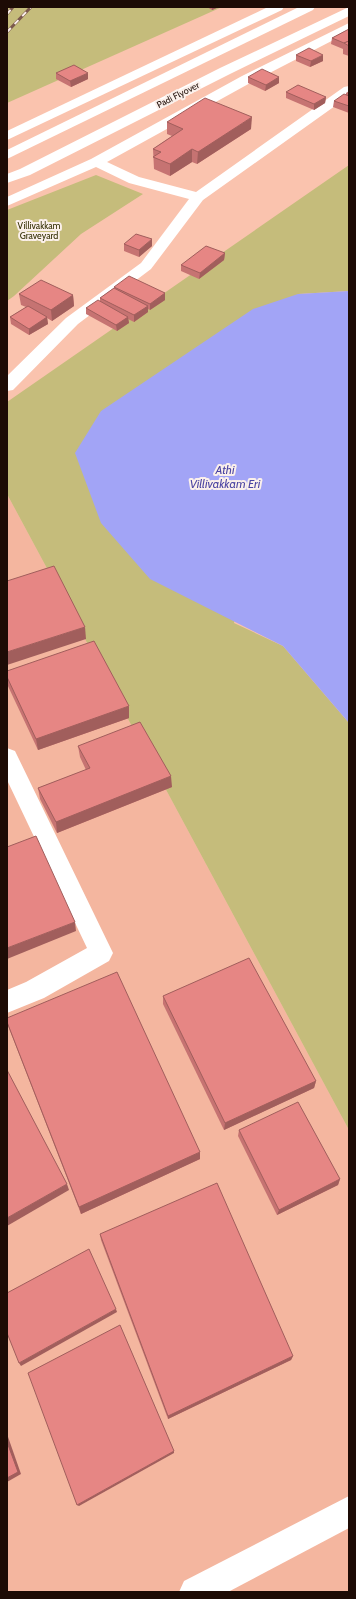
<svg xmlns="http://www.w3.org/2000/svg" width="356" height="1599" font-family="Cabin,sans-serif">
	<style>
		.built { fill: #f4b69f }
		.green { fill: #c5bc7b }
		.water { fill: #a2a4f6 }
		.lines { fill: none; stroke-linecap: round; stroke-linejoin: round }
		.minor { fill: #fff; fill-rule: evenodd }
		.major { fill: #fff; fill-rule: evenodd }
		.rail-casing { stroke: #7b594d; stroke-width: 3 }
		.rail { stroke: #fbf0eb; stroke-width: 2; stroke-dasharray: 5.5; stroke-linecap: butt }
		.wall { fill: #c67372 }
		.shaded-wall { fill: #a15e5c }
		.building { fill: #e68684; stroke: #a15e5c }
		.labels { text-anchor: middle; stroke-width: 4; stroke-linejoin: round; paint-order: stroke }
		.far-street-label { font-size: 9px; fill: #1d0b05; stroke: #fbf0eb }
		.far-park-label { font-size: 9px; fill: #322d02; stroke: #fbf0eb }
		.water-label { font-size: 12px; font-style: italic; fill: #4b44a2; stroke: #fbf0eb }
	</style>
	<rect width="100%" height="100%" fill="#fac3ae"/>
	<path class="built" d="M7 494 349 1130V1592H7Z"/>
	<g class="green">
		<path d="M7 7H222L7 103Z"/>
		<path d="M349 165V291L298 294 234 623 283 646 349 723V1130L7 494V402Z"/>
		<path d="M96 175 143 194 81 234 14 296 7 301V210Z"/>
	</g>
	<path class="water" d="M349 291V723L283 646 150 579 101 523 75 453 101 411 253 309 298 294Z"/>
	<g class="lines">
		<g class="minor">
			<path d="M268 7H284L282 10 7 140V131Z"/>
			<path d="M349 23V32L252 82 107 162 139 177 196 192 344 87 349 86V96L203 200 151 269 78 324 13 390 7 391V376L66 318 141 263 189 199 129 183 96 167 7 206V197L91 159 242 76Z"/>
			<path d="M7 748 15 751 113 953 109 961 44 998 7 1013V990L26 982 87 948 7 780Z"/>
			<path d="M349 1496V1528L228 1592H179L184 1581Z"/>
		</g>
		<g class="major">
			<path d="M299 7H315L313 10 7 159V150Z"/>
			<path d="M349 7V16L230 74 30 175 7 183V174L20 169 220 68Z"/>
		</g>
		<defs>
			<g id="rail">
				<path d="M7 14 13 7"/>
				<path d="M7 32 31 7"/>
			</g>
		</defs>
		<use href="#rail" class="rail-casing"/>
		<use href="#rail" class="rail"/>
	</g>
	<g class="wall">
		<path d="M207 7H219L212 10Z"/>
		<path d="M349 29V56L343 54V49L331 44 332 38Z"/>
		<path d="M296 55 323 61 310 67 296 61Z"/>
		<path d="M56 73 88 79 71 87 56 79Z"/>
		<path d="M248 77H279V83L265 91 248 83Z"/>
		<path d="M349 91V113L333 107 334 101 346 95V93Z"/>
		<path d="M286 92 326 97 325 103 314 110 286 98Z"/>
		<path d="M167 122 251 129 197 164 192 162 170 176 154 169 153 149 172 136 167 134Z"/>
		<path d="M124 244 152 246 139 257 124 251Z"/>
		<path d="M225 253 224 260 199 279 181 271V265Z"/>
		<path d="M114 287 165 293V300L150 310 148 309V312L134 322 128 319 129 323 117 331 86 314V308L100 301V298L114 288Z"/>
		<path d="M19 294 73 295 74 306 52 321 47 318 48 324 29 335 11 324 10 317 26 307 21 305Z"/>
		<path d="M7 671 129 718 38 750 7 684Z"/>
		<path d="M78 746 172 787 57 833 40 799 38 788 86 770 80 757Z"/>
		<path d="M163 996 316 1081 314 1088 224 1130 163 1004Z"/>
		<path d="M7 1023 200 1159 81 1214Z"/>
		<path d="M239 1130 340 1179 338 1185 277 1215 238 1136Z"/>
		<path d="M100 1234 293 1356 291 1360 168 1419 101 1240Z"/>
	</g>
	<g class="shaded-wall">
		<path d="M212 7H219L212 10Z"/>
		<path d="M323 55V61L310 67 311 61Z"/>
		<path d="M88 73V79L71 87 70 81Z"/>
		<path d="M279 77V83L265 91 266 85Z"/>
		<path d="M326 97 325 103 314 110V104Z"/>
		<path d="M252 117 251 129 197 164 198 152Z"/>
		<path d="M192 149V162L170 176V164Z"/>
		<path d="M152 239V246L139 257V250Z"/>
		<path d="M225 253 224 260 199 279 200 273Z"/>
		<path d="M165 293V300L150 310V304Z"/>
		<path d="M73 295 74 306 52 321 51 310Z"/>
		<path d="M148 306V312L134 322V315Z"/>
		<path d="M47 317 48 324 29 335V329Z"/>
		<path d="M128 317 129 323 117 331 116 325Z"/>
		<path d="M85 627 86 639 7 665V652Z"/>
		<path d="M129 706V718L38 750 36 739Z"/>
		<path d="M171 776 172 787 57 833 56 822Z"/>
		<path d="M75 922 76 931 7 959V948Z"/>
		<path d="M316 1081 314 1088 224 1130 225 1123Z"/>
		<path d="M200 1152V1159L81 1214 79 1207Z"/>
		<path d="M340 1179 338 1185 277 1215 279 1210Z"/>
		<path d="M67 1184 69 1190 7 1226V1218Z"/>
		<path d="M116 1309 117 1312 21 1366 19 1363Z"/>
		<path d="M293 1356 291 1360 168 1419V1416Z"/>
		<path d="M7 1434 21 1474 7 1482Z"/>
		<path d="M174 1451V1453L79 1506 77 1505Z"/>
	</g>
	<g class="building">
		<path d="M349 29V41L344 43 332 38Z"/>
		<path d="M349 41V46L344 43Z"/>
		<path d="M309 48 323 55 311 61 296 55Z"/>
		<path d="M74 65 88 73 70 81 56 73Z"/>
		<path d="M262 69 279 77 266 85 248 77Z"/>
		<path d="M298 85 326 97 314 104 286 92Z"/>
		<path d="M344 94 349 96V106L334 101Z"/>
		<path d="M205 98 252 117 198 152 192 149 170 164 153 157 161 152 153 149 183 129 167 122Z"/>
		<path d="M136 234 152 239 139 250 124 244Z"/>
		<path d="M206 246 225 253 200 273 181 265Z"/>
		<path d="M129 276 165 293 150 304 114 287Z"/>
		<path d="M41 280 73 295 51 310 19 294Z"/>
		<path d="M114 288 148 306 134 315 100 298Z"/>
		<path d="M98 300 128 317 116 325 86 308Z"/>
		<path d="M28 306 47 317 29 329 10 317Z"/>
		<path d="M54 566 85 627 7 652V581Z"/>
		<path d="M94 641 129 706 36 739 7 677V671Z"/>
		<path d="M140 722 171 776 56 822 38 788 90 768 78 746Z"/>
		<path d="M36 836 75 922 7 948V847Z"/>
		<path d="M249 958 316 1081 225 1123 163 996Z"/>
		<path d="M117 972 200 1152 79 1207 7 1022V1018Z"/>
		<path d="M7 1070 67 1184 7 1218Z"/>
		<path d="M298 1102 340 1179 279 1210 239 1130Z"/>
		<path d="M217 1183 293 1356 168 1416 100 1234Z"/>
		<path d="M89 1249 116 1309 19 1363 7 1333V1293Z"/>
		<path d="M120 1325 174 1451 77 1505 28 1373Z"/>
		<path d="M7 1442 18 1472 7 1478Z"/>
	</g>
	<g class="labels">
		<g class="far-street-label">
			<text transform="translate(178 95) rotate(-27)" y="3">Padi Flyover</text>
		</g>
		<g class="far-park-label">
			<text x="39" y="229">Villivakkam<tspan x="39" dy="10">Graveyard</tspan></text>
		</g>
		<g class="water-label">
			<text x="225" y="474">Athi<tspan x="225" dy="14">Villivakkam Eri</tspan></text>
		</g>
	</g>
	<rect width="356" height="1599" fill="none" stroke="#1d0b05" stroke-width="16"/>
</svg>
